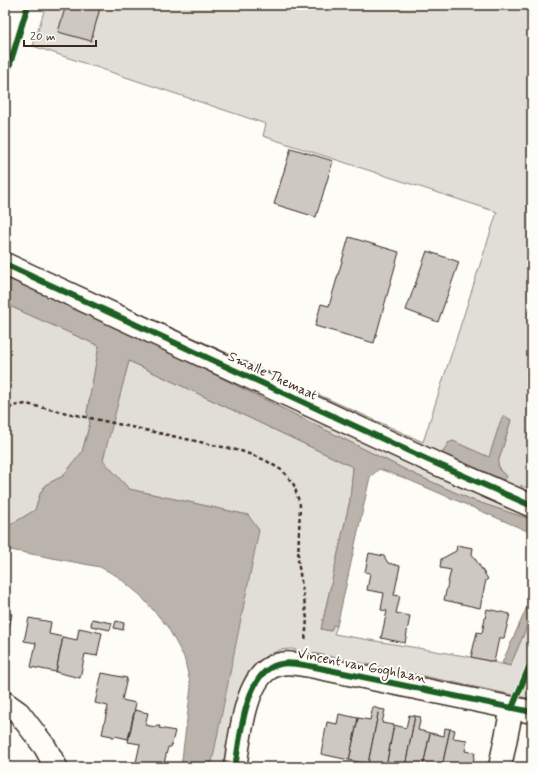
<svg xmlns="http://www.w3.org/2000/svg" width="537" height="772" font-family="Mynerve,sans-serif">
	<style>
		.green { fill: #e1ded7; stroke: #8e847a; fill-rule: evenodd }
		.water { fill: #bbb4ad; stroke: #887d74 }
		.building { fill: #cdc8c2; stroke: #3b2a1e }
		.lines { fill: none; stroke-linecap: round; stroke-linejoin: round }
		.minor-casing { stroke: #3b2a1e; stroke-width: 25 }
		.path { stroke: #3b2a1e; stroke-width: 2.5; stroke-dasharray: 4 3; stroke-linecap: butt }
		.minor { stroke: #fdfcf7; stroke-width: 22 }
		.cycleway-casing { stroke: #fdfcf7; stroke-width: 8 }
		.cycleway { stroke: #1b5e20; stroke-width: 6 }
		.labels { text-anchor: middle; stroke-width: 4; stroke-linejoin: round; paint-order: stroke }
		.street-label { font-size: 14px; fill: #3b2a1e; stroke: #fdfcf7 }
	</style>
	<rect width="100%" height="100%" fill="#fdfcf7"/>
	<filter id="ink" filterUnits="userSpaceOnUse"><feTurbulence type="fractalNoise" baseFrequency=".025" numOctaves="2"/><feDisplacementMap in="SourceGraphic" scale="8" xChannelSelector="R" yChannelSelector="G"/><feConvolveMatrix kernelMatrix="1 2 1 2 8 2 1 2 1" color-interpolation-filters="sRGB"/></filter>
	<g filter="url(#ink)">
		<g class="green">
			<path d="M46 5H532V490L520 485 532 498V520L472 500 412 473 97 316 21 282 5 279V252L423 442 497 212 263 136 266 124 33 46ZM505 416 511 420 498 463 500 471 507 476 504 482 442 454 448 444 453 441 489 458 501 420Z"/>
			<path d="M5 304 99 346 87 412 90 422 82 452 63 476 45 485 40 494 35 510 6 528H5Z"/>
			<path d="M129 361 353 467 350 500 321 629 331 631 333 625 337 626 334 634 471 657 510 666 532 615V699L329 656 291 649 279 650 257 662 247 674 240 689 223 767H211L248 515 129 489 102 460Z"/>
		</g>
		<g class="water">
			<path d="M5 279 21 282 97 316 412 473 472 500 532 520V533L402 477 379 469 370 477 337 626 333 625 331 631 321 629 350 500 353 467 129 361 103 460 129 489 248 515 259 530 211 767H181L191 687 184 657 167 626 140 595 117 576 100 567 5 549V528L35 510 40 494 45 485 63 476 82 452 90 423 87 412 99 346 5 304Z"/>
			<path d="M504 416 511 420 498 463 500 471 507 476 503 482 445 460 442 454 448 443 453 441 489 457 501 420Z"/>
			<path d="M532 596V615L510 666 502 663Z"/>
		</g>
		<g class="building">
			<path d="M66 5H90L100 8 91 41 58 32Z"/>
			<path d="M291 148 333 161 316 217 274 204Z"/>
			<path d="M349 237 399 252 374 343 315 326 321 304 329 306Z"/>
			<path d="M427 251 459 262 438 322 406 310Z"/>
			<path d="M457 545 473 548 472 554 488 579 486 580 480 608 444 600 451 570 440 568 441 559 456 551Z"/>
			<path d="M369 553 384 556 388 563 400 566 394 595 400 596 396 613 410 616 405 643 381 638 387 611 381 610 384 593 367 590 370 573 365 572Z"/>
			<path d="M487 609 510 614 504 638H499L494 662 471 657 477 632 482 633Z"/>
			<path d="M5 612 12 614 5 648Z"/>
			<path d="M29 618 51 622 49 634 63 637 56 672 31 667 36 643 24 641Z"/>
			<path d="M92 619 112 623 110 630 91 626Z"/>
			<path d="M116 621 124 623 123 630 114 628Z"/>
			<path d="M79 628 102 633 97 656 85 654 80 678 56 672 63 637 77 640Z"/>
			<path d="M102 673 127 678 122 700 136 703 128 739 115 736V737H112V736L102 734 108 706 95 703Z"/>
			<path d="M373 707 379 709 368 764 349 760 358 718 370 720Z"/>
			<path d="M379 709 385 710 382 723 394 725 386 767 368 764Z"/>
			<path d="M135 710 148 713 145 725 156 727V726H160L159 728 175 731 171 747H168L163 767H135L140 744 128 742Z"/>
			<path d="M339 714 358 718 349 760 321 754 327 722 337 724Z"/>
			<path d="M409 715 415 716 405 767H386L394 725 406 728Z"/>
			<path d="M415 716 421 717 418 730 430 733 423 767H405Z"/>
			<path d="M445 728 450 729 442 767H423L430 733 444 736Z"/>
			<path d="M450 729 455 730 453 738 467 740 465 751 475 753 472 767H442Z"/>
		</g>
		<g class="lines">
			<defs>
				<g id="minor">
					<path d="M5 264 426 459 532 506"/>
					<path d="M5 703 19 713 45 747 56 767"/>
					<path d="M235 767C240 740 244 683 270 668 283 660 297 664 310 666L532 712"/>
					<path d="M500 767 512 708"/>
				</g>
			</defs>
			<use href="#minor" class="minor-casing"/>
			<path class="path" d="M5 415 12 406 26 404 241 451 265 460 283 471 294 485 300 505 298 561 307 619 305 641"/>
			<use href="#minor" class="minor"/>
			<defs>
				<g id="cycleway">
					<path d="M5 80 28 5"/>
					<path d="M5 264 426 459 532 506"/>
					<path d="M512 708 532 660"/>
					<path d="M235 767C240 740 244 683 270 668 283 660 297 664 310 666L532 712"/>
				</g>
			</defs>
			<use href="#cycleway" class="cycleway-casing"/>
			<use href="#cycleway" class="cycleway"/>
		</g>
	</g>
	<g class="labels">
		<g class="street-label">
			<text transform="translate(273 375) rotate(25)" y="5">Smalle Themaat</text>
			<text transform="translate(362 665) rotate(11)" y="5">Vincent van Goghlaan</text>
		</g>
	</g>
	<rect width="537" height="772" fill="none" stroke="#fdfcf7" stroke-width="20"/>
	<rect x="10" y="10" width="517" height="752" fill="none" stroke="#3b2a1e" stroke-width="1.5" filter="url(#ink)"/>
	<path d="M24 40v6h72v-6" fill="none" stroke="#3b2a1e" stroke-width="2"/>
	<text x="30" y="40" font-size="12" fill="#3b2a1e" stroke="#fdfcf7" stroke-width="3" paint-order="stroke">20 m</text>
</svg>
